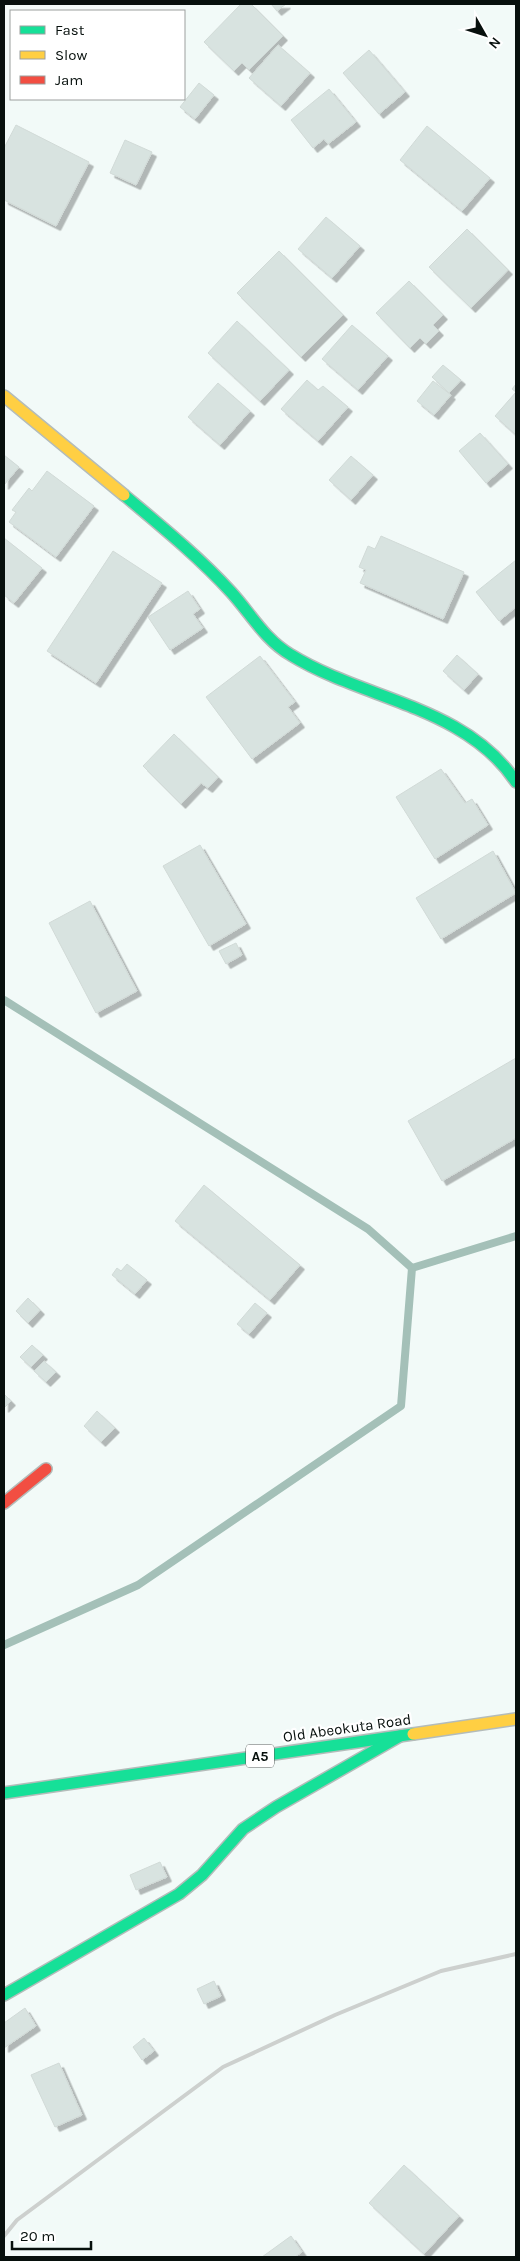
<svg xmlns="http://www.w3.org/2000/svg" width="520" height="2261" font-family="Karla,sans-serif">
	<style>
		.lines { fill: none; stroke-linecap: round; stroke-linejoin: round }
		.stream { stroke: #a4c0b8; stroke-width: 8 }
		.building { fill: #d8e3e0; stroke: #d1dad7; filter: url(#shadow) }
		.fast-casing { stroke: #b4bcba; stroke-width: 14 }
		.slow-casing { stroke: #b4bcba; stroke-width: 14 }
		.jam-casing { stroke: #b4bcba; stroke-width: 14 }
		.fast { stroke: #16e098; stroke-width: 11 }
		.slow { stroke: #ffcf43; stroke-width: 11 }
		.jam { stroke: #f24e42; stroke-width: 11 }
		.rail { stroke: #cdd0ce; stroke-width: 4 }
		.labels { text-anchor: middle; stroke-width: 4.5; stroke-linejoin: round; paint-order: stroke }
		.shield { fill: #fff; stroke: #515856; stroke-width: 1 }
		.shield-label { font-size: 14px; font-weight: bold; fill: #07100d }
		.street-label { font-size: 15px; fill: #07100d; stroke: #fff }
	</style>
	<defs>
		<filter id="shadow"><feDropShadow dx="4.5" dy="4.5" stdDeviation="0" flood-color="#0004"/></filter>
	</defs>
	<rect width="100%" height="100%" fill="#f2faf8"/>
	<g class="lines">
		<g class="stream">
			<path d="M4 1000 368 1229 412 1268"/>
			<path d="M4 1645 138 1585 401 1406 412 1268 516 1236"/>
		</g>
	</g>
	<g class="building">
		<path d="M241 4H251L283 36 249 70 242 63 234 71 204 42Z"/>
		<path d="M271 4H286L277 11Z"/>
		<path d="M278 45 310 73 281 106 249 78Z"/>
		<path d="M369 50 405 92 379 114 343 73Z"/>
		<path d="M199 83 214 95 195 119 180 107Z"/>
		<path d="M329 89 356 122 328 144 324 139 313 148 291 120Z"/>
		<path d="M16 125 89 162 56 226 4 200V148Z"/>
		<path d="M427 126 490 178 462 211 400 160Z"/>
		<path d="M125 140 152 152 136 185 110 173Z"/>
		<path d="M326 217 360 246 332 278 298 249Z"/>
		<path d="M467 229 508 270 471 308 429 267Z"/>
		<path d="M279 251 343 315 301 357 237 293Z"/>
		<path d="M409 281 443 315 433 325 439 331 426 344 420 338 410 348 376 313Z"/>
		<path d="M237 321 289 370 260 401 208 353Z"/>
		<path d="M352 325 388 356 358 390 322 359Z"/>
		<path d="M443 365 461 380 449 393 432 377Z"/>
		<path d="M307 380 318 390 323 386 348 407 318 441 281 409Z"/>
		<path d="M433 381 451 395 434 415 417 401Z"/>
		<path d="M218 383 250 411 220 445 188 417Z"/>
		<path d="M516 384V435L495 416 516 392 512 389Z"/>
		<path d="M480 433 508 464 486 483 459 451Z"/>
		<path d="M4 455 19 467 4 485Z"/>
		<path d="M351 456 373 475 351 500 329 480Z"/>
		<path d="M47 471 94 506 56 557 9 522 16 512 12 510 29 488 32 491Z"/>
		<path d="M381 536 464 572 443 619 360 583 366 570 359 567 368 546 375 549Z"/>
		<path d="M4 538 42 568 14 603 4 595Z"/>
		<path d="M113 551 162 583 96 683 47 651Z"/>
		<path d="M516 560V607L499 621 476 592Z"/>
		<path d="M188 591 200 609 193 614 203 628 170 650 148 617Z"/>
		<path d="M457 655 478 674 464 690 443 671Z"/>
		<path d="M260 656 295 702 288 707 300 723 252 759 206 697Z"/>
		<path d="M174 734 218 777 208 788 201 783 181 804 143 766Z"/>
		<path d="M441 769 465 803 472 799 488 825 435 859 396 797Z"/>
		<path d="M200 845 246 924 209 946 163 866Z"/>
		<path d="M493 851 516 893 441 939 416 898Z"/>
		<path d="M90 901 137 991 96 1013 49 923Z"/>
		<path d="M236 943 242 955 226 964 219 951Z"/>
		<path d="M516 1058V1138L442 1181 408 1121Z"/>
		<path d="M204 1185 300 1265 270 1300 175 1221Z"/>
		<path d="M127 1264 147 1280 135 1294 112 1275 117 1268 121 1271Z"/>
		<path d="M28 1298 40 1310 28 1323 16 1311Z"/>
		<path d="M255 1303 267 1313 249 1334 237 1324Z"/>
		<path d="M32 1345 43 1355 31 1367 20 1357Z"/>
		<path d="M44 1361 56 1372 46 1382 34 1371Z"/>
		<path d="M4 1394 11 1401 4 1408Z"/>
		<path d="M97 1411 115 1428 101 1442 84 1426Z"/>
		<path d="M160 1862 167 1877 136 1890 130 1875Z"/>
		<path d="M214 1981 221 1996 204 2004 197 1989Z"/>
		<path d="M25 2008 36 2026 4 2048V2023Z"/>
		<path d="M144 2038 154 2051 142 2060 133 2047Z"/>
		<path d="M59 2063 82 2115 55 2127 31 2075Z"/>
		<path d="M404 2165 459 2216 424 2254 369 2203Z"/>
		<path d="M291 2236 302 2252 295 2257H262Z"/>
	</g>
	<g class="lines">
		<defs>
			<g id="fast">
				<path d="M124 495C161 526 199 557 231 592 251 614 265 640 291 655 364 700 466 706 516 782"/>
				<path d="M4 1793 413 1734"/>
				<path d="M4 1995 179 1894 202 1875 243 1829 276 1807 400 1736"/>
			</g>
			<g id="slow">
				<path d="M4 396 124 495"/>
				<path d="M413 1734 516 1719"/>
			</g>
			<path id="jam" d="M4 1503 46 1469"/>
		</defs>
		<use href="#fast" class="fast-casing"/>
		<use href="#slow" class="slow-casing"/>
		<use href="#jam" class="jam-casing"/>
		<use href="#fast" class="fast"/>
		<use href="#slow" class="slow"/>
		<use href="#jam" class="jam"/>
		<path class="rail" d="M4 2236 17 2220 223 2067 335 2015 441 1971 516 1954"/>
	</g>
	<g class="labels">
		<rect class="shield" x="246" y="1744.5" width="28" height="23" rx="4"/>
		<g class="shield-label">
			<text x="260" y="1761">A5</text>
		</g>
		<g class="street-label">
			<text transform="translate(347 1728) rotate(-8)" y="5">Old Abeokuta Road</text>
		</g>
	</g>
	<rect width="520" height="2261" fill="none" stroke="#07100d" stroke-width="10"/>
	<rect x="10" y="10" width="175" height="90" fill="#ffffff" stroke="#9c9f9e"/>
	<rect x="20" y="26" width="25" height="8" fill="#16e098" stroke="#9c9f9e"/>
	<text x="55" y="35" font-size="15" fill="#07100d">Fast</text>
	<rect x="20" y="51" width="25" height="8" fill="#ffcf43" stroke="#9c9f9e"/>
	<text x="55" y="60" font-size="15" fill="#07100d">Slow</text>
	<rect x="20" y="76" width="25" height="8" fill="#f24e42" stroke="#9c9f9e"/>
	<text x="55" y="85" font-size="15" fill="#07100d">Jam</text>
	<g transform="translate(485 35) rotate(129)" stroke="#ffffff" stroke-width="4" paint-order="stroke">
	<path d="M0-4L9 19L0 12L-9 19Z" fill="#07100d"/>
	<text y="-8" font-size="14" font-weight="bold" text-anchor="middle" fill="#07100d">N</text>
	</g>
	<path d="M12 2241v8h79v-8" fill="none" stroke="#07100d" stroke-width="2.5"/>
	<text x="20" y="2241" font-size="15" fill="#07100d" stroke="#ffffff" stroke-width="4" paint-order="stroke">20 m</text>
</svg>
